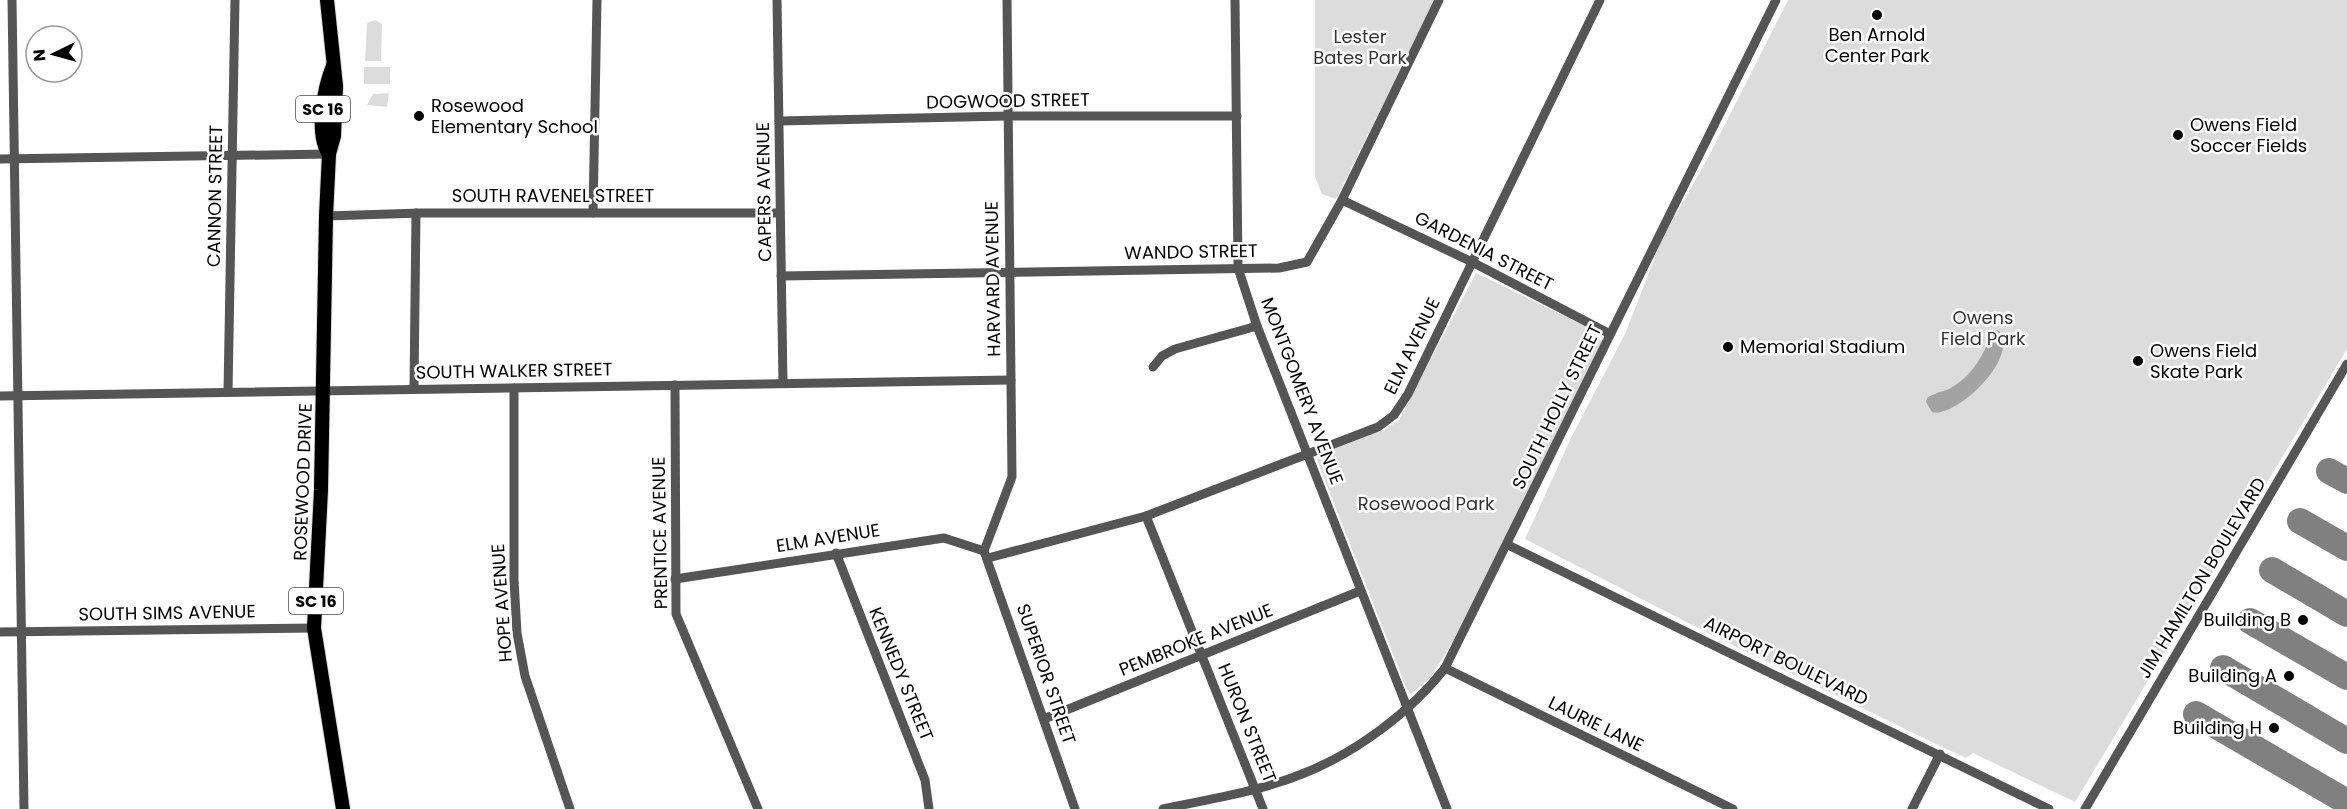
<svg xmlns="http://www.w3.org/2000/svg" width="2347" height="809" font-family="Poppins,sans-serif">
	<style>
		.green { fill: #dcdcdc }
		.water { fill: #a3a3a3 }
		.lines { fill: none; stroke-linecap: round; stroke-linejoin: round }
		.taxiway { stroke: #808080; stroke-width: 26 }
		.primary-casing { stroke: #dbdbdb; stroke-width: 16 }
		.street { stroke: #555; stroke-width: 9 }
		.primary { stroke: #000; stroke-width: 14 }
		.poi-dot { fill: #000; stroke: #fff; stroke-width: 2 }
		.labels { text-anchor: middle; stroke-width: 5; stroke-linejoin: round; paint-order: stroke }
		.shield { fill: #fff; stroke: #4c4c4c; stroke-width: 1.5 }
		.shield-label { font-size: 16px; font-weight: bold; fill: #000 }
		.poi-label { font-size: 18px; fill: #000; stroke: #fff; text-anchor: start }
		.park-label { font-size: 18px; fill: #333; stroke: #fff }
		.street-label { font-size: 18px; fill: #000; stroke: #fff }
	</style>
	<rect width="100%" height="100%" fill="#fff"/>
	<g class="green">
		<path d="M1315 0H1435L1336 199 1322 194 1315 177Z"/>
		<path d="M1788 0H2347V349L2075 802 1973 753 1966 758 1940 746 1710 634 1525 539 1571 438 1626 332 1662 239 1708 158Z"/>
		<path d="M375 20 382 24 381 61H365L367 23Z"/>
		<rect x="364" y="67" width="26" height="17"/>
		<path d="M389 93 387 107 367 105 373 94Z"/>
		<path d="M1476 273 1595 331 1602 342 1456 636 1431 677 1411 694 1407 690 1317 460 1320 454 1384 430 1399 420Z"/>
	</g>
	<path class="water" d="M1998 330C2022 357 1955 419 1932 412L1926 402 1927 398C1934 393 1942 392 1949 389 1974 375 1983 355 1993 331Z"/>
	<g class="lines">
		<g class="taxiway">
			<path d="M2329 471 2347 481"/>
			<path d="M2300 521 2347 548"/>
			<path d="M2272 570 2347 614"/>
			<path d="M2250 621 2347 677"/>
			<path d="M2223 668 2347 741"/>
			<path d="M2196 714 2347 802"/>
		</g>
		<defs>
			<g id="primary">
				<path d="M327 0 336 86 334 136 329 154 326 216 321 490 314 628 343 809"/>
				<path d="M329 154C315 134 324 88 333 66"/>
			</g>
		</defs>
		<use href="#primary" class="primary-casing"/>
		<g class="street">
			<path d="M12 0 24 809"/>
			<path d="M777 0 783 383"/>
			<path d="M1235 0 1238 268 1257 326 1447 809"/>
			<path d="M779 121 1008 116H1237"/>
			<path d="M0 159 329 154"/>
			<path d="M1342 200 1472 262 1610 334"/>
			<path d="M593 213 597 0"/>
			<path d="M326 216 421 213H780"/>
			<path d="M781 276 1279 268 1307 262 1342 200 1439 0"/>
			<path d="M1153 367 1162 356 1175 349 1257 326"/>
			<path d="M675 385 676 614 758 809"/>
			<path d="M514 388V580L517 633 525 676 570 809"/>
			<path d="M414 389 416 213"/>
			<path d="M228 392 235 0"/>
			<path d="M0 396 1011 380"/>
			<path d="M1146 516 1263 809"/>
			<path d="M1508 545 2049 809"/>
			<path d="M984 551 1012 477 1007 0"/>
			<path d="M836 553 925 780 929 809"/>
			<path d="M985 554 1075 809"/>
			<path d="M988 558 1146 516 1378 427 1394 415 1408 394 1600 0"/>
			<path d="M675 579 944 538 984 551"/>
			<path d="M0 632 314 628"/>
			<path d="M1445 668 1733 809"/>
			<path d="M1044 719 1360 591"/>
			<path d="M1163 809C1209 799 1258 792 1302 774 1354 754 1411 712 1445 668L1776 0"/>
			<path d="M1912 809 1940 754"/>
			<path d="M2085 809 2347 364"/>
		</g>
		<use href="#primary" class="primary"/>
	</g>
	<g class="poi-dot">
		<circle cx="1877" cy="15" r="6"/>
		<circle cx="419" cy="116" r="6"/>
		<circle cx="2178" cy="135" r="6"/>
		<circle cx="1728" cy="347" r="6"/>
		<circle cx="2138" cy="361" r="6"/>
		<circle cx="2303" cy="620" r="6"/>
		<circle cx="2289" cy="676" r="6"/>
		<circle cx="2274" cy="728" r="6"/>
	</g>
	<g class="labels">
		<g class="shield">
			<rect x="296" y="96" width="54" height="26" rx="4.5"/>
			<rect x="289" y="588" width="54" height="26" rx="4.5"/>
		</g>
		<g class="shield-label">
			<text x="323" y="115">SC 16</text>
			<text x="316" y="607">SC 16</text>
		</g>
		<g class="poi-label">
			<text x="1877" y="41" text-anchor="middle">Ben Arnold<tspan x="1877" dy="21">Center Park</tspan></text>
			<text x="431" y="112">Rosewood<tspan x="431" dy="21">Elementary School</tspan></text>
			<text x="2190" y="131">Owens Field<tspan x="2190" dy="21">Soccer Fields</tspan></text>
			<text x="1740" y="353">Memorial Stadium</text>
			<text x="2150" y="357">Owens Field<tspan x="2150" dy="21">Skate Park</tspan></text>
			<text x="2291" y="626" text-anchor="end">Building B</text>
			<text x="2277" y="682" text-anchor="end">Building A</text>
			<text x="2262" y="734" text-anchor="end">Building H</text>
		</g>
		<g class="park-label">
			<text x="1360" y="43">Lester<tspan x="1360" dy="21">Bates Park</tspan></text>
			<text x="1983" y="324">Owens<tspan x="1983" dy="21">Field Park</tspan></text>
			<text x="1426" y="510">Rosewood Park</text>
		</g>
		<g class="street-label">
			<text transform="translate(1008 101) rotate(-1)" y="6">DOGWOOD STREET</text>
			<text transform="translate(764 192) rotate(-91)" y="6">CAPERS AVENUE</text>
			<text transform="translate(215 196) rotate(-89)" y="6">CANNON STREET</text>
			<text x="553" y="202">SOUTH RAVENEL STREET</text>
			<text transform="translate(1484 251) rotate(27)" y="6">GARDENIA STREET</text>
			<text transform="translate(1191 252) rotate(-1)" y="6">WANDO STREET</text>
			<text transform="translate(993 279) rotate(-91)" y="6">HARVARD AVENUE</text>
			<text transform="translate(1412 346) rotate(-64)" y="6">ELM AVENUE</text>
			<text transform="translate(514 371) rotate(-1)" y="6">SOUTH WALKER STREET</text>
			<text transform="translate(1302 391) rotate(69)" y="6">MONTGOMERY AVENUE</text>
			<text transform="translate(1557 407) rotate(-64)" y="6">SOUTH HOLLY STREET</text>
			<text transform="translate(303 482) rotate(-88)" y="6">ROSEWOOD DRIVE</text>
			<text transform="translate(660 533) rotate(-91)" y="6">PRENTICE AVENUE</text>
			<text transform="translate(828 538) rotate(-9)" y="6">ELM AVENUE</text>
			<text transform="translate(2202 578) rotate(-59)" y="6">JIM HAMILTON BOULEVARD</text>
			<text transform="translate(502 603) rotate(-94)" y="6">HOPE AVENUE</text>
			<text transform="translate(167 613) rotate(-1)" y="6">SOUTH SIMS AVENUE</text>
			<text transform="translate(1196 640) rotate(-22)" y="6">PEMBROKE AVENUE</text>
			<text transform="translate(1786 661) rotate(26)" y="6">AIRPORT BOULEVARD</text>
			<text transform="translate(901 674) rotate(68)" y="6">KENNEDY STREET</text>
			<text transform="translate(1046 674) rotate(71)" y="6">SUPERIOR STREET</text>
			<text transform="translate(1247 723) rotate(68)" y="6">HURON STREET</text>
			<text transform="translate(1596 724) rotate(26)" y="6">LAURIE LANE</text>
		</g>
	</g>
	<g transform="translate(54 54) rotate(265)"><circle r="28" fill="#ffffff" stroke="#999999" stroke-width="1.5"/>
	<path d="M0-4.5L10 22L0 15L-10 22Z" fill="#000000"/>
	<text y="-9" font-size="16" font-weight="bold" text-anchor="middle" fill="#000000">N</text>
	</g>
</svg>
